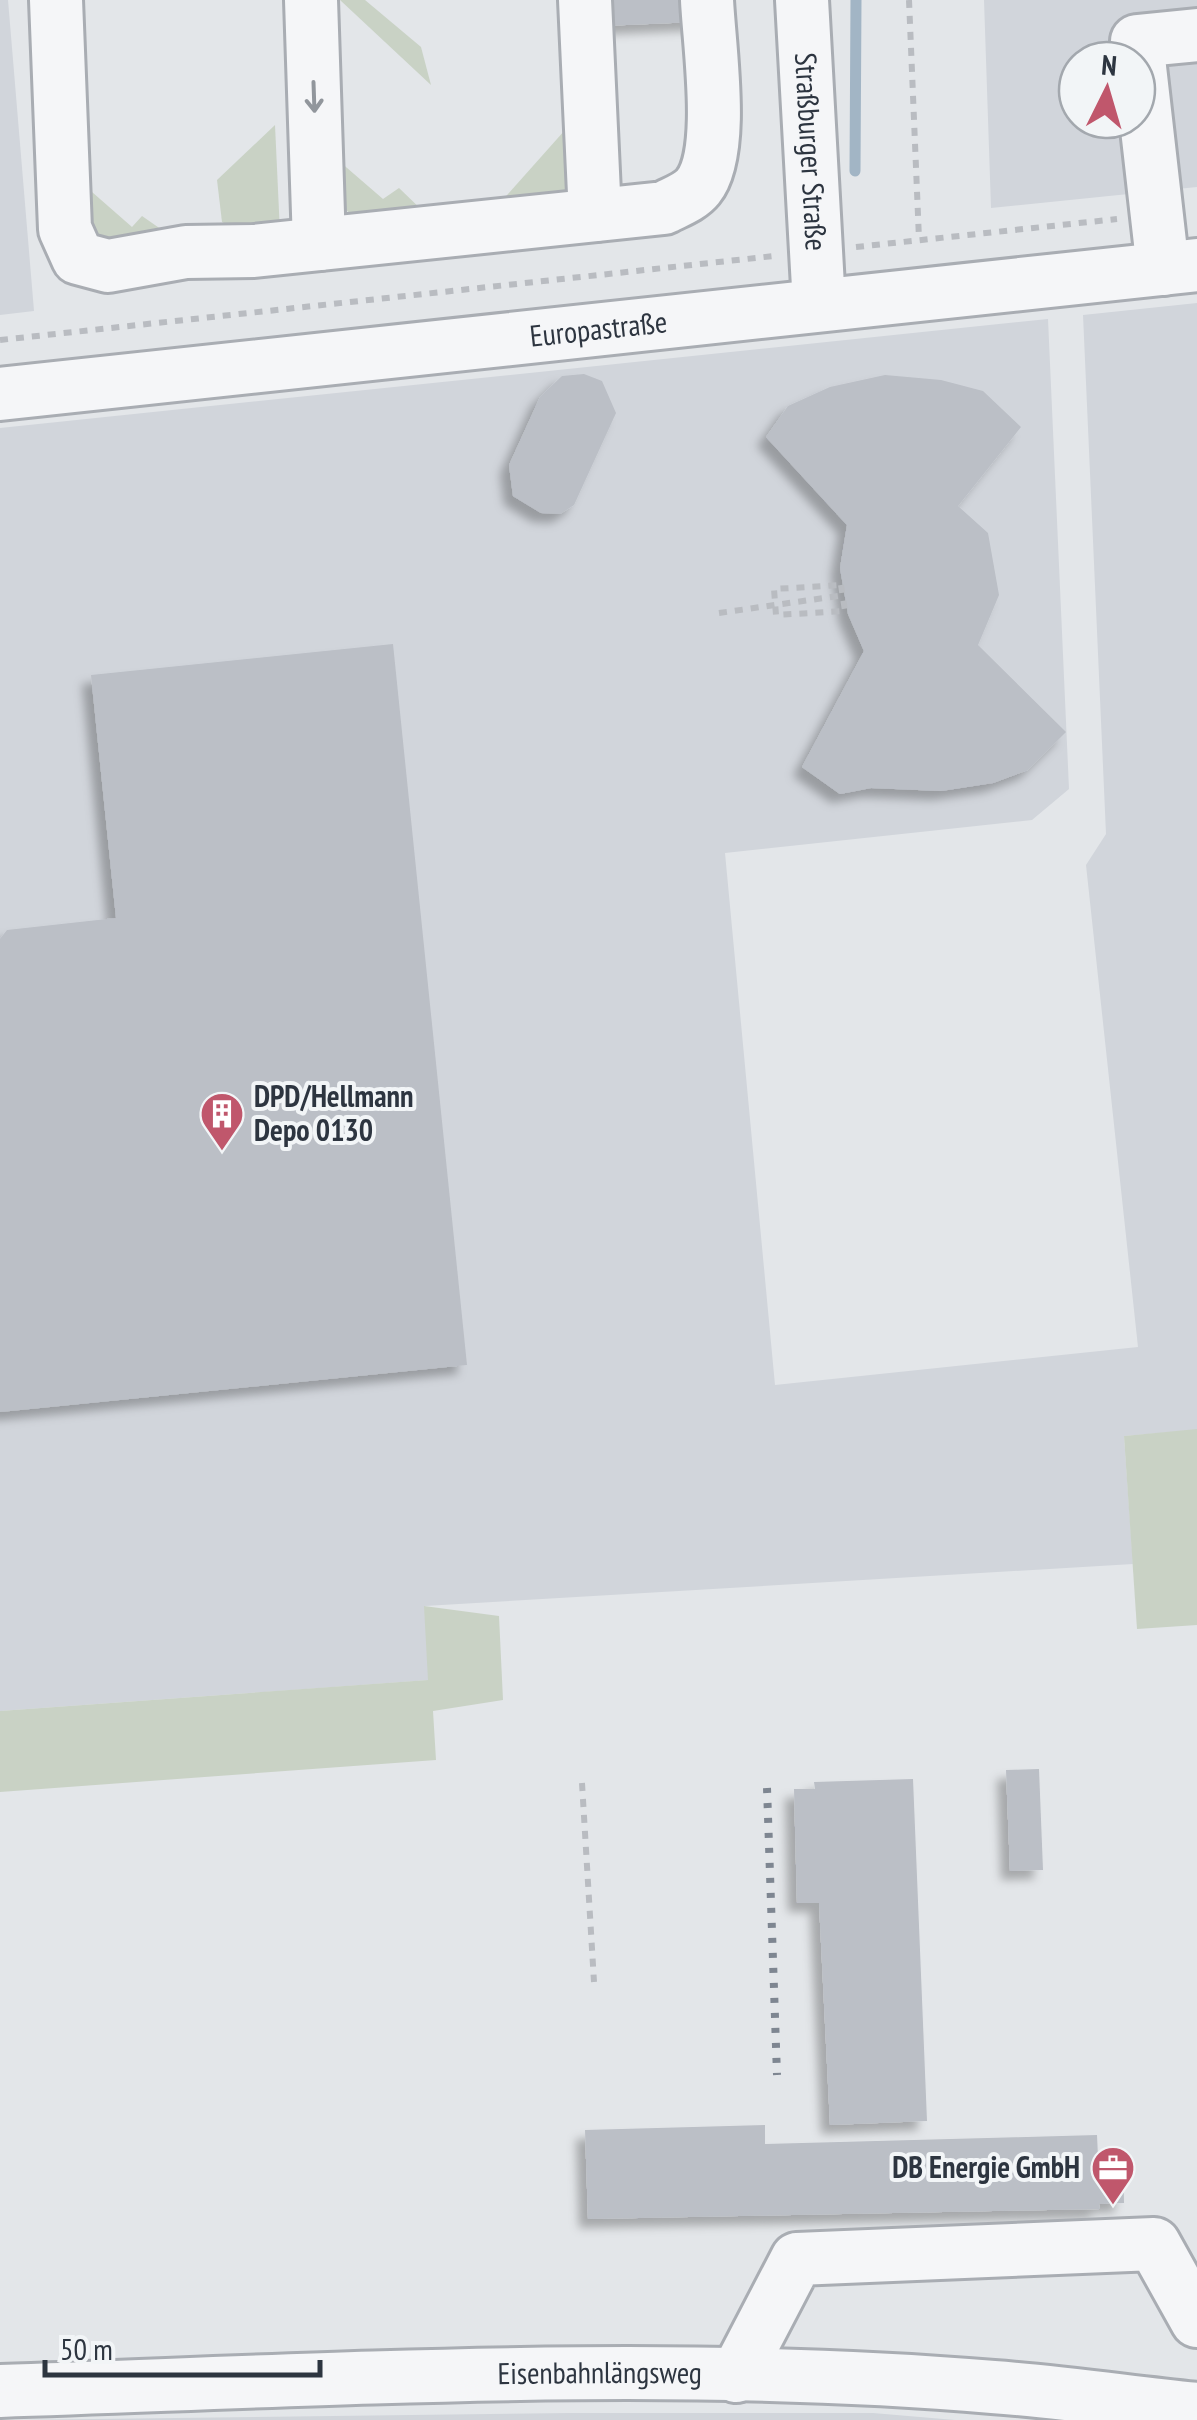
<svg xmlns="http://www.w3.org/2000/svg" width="1197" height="2420" font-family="'PT Sans Narrow',sans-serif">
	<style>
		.built { fill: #d1d5db; fill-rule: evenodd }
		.green { fill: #c9d2c5 }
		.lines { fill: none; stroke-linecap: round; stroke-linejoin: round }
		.stream { stroke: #a2b5c5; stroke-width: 11 }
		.building { fill: #bbbfc6; filter: url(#shadow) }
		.minor-casing { stroke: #a9adb3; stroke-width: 58 }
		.path { stroke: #b9bcc1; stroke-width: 6; stroke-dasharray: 8 8; stroke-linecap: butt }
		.minor { stroke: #f5f6f8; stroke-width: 52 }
		.rail { stroke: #7e8691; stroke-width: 8; stroke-dasharray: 5 10; stroke-linecap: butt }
		.oneway { stroke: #91969c }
		.labels { text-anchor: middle; stroke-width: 8; stroke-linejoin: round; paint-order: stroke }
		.street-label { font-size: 30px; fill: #2d3540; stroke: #f2f5f7 }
		.poi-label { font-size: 30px; font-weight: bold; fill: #2d3540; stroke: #f2f5f7; text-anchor: start }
	</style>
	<defs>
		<filter id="shadow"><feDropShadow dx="-9" dy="9" stdDeviation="5" flood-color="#0004"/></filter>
	</defs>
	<rect width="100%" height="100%" fill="#e3e6e9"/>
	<g class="built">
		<path d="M0 0H8L34 311 0 315Z"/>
		<path d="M984 0H1197V187L991 208ZM1077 60H1137V120H1077Z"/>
		<path d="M1197 303V1430L1124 1436 1133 1564 425 1606 429 1680 0 1711V428L1048 319 1069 789 1032 820 725 853 775 1385 1138 1347 1086 865 1106 834 1083 315Z"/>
		<path d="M569 2413H873L955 2420H14Z"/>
	</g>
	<g class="green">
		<path d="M340 0H365L421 47 431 85Z"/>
		<path d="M275 125 280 233 241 232 222 222 217 180Z"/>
		<path d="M573 127V175L563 195 499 204 565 130Z"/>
		<path d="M332 155 383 199 399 188 427 215C367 221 330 232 332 155Z"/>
		<path d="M84 185 132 227 142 216 165 232 100 241 89 230Z"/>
		<path d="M1197 1429V1625L1137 1629 1124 1436Z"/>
		<path d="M424 1606 499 1616 503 1700 433 1711 436 1760 0 1792V1711L428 1680Z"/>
	</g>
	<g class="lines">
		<path class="stream" d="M855 171 856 0"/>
	</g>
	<g class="building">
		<path d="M602 0H717L718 21 603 26Z"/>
		<path d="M584 374 602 381 616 413 574 505 560 514 541 513 513 496 509 465 540 397 562 376Z"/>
		<path d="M885 375 941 380 983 391 1021 427 958 506 988 533 999 595 978 645 1066 732 1028 770 993 783 941 791 871 788 840 794 802 767 864 651 848 614 840 568 847 525 766 437 788 406 830 387Z"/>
		<path d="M393 644 467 1365 0 1412V939L7 930 116 918 91 675Z"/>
		<path d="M1039 1769 1043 1870 1010 1871 1006 1770Z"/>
		<path d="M913 1779 927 2121 830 2125 819 1903H797L794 1789H815L814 1782Z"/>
		<path d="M765 2125V2144L1097 2135 1098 2157H1123L1124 2203 1099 2204 1100 2209 588 2219 585 2130Z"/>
	</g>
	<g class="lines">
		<defs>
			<g id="minor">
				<path d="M56 0 65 229 78 258 108 266 186 252 254 251 664 208C675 202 690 197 698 187 726 153 709 45 707 0"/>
				<path d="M311 0 319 244"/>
				<path d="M585 0 595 215"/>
				<path id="s1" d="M802 0 819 305"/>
				<path d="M1163 269 1137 41 1197 35"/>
				<path id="s2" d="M0 394 1197 265"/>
				<path d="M736 2376 797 2259 1154 2244 1197 2321"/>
				<path id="s3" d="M0 2391C330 2380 664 2359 993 2387 1061 2392 1129 2402 1197 2409"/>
			</g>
		</defs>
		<use href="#minor" class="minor-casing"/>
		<g class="path">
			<path d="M909 0 919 239"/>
			<path d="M856 247 1117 219"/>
			<path d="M0 340 774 256"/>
			<path d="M841 585 845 611 776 615 774 589Z"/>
			<path d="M719 613 845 595"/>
			<path d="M582 1783 594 1982"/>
		</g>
		<use href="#minor" class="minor"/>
		<path class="rail" d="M767 1788 777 2075"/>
	</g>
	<defs><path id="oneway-shaft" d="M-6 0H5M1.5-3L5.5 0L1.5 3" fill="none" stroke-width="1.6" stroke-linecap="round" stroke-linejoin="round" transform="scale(2.5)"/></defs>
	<use class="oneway" href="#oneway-shaft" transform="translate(314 97) rotate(88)"/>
	<defs>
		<symbol id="building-pin" viewBox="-11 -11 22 30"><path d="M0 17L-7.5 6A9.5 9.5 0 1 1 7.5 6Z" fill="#c0576c" stroke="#f2f5f7"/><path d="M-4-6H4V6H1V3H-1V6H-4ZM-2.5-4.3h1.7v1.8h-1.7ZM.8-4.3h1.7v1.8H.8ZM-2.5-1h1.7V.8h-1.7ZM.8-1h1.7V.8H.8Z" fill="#fff"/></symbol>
		<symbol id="office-pin" viewBox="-11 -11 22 30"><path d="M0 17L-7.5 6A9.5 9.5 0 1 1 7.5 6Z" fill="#c0576c" stroke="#f2f5f7"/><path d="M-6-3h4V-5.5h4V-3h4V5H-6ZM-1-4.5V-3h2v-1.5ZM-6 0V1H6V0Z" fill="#fff"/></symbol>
	</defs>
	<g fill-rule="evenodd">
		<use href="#building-pin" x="197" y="1089" width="50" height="68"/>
		<use href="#office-pin" x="1088" y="2143" width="50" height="68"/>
	</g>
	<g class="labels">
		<g class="street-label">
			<text dy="10" stroke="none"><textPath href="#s1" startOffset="152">Straßburger Straße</textPath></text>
			<text dy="10" stroke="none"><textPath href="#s2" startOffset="602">Europastraße</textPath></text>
			<text dy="10" stroke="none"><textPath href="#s3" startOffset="600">Eisenbahnlängsweg</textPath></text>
		</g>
		<g class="poi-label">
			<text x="254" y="1107">DPD/Hellmann<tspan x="254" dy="34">Depo 0130</tspan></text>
			<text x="1080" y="2178" text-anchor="end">DB Energie GmbH</text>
		</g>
	</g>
	<g transform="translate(1107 90) rotate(5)"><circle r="48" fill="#f2f5f7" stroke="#a3a8ae" stroke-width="2.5"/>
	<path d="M0-8L18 38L0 25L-18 38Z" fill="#c0576c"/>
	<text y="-15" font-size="28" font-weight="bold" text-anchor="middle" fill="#2d3540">N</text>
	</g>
	<path d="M45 2360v15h275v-15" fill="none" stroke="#2d3540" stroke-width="5"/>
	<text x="60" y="2360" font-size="30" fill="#2d3540" stroke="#f2f5f7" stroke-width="8" paint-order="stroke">50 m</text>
</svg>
